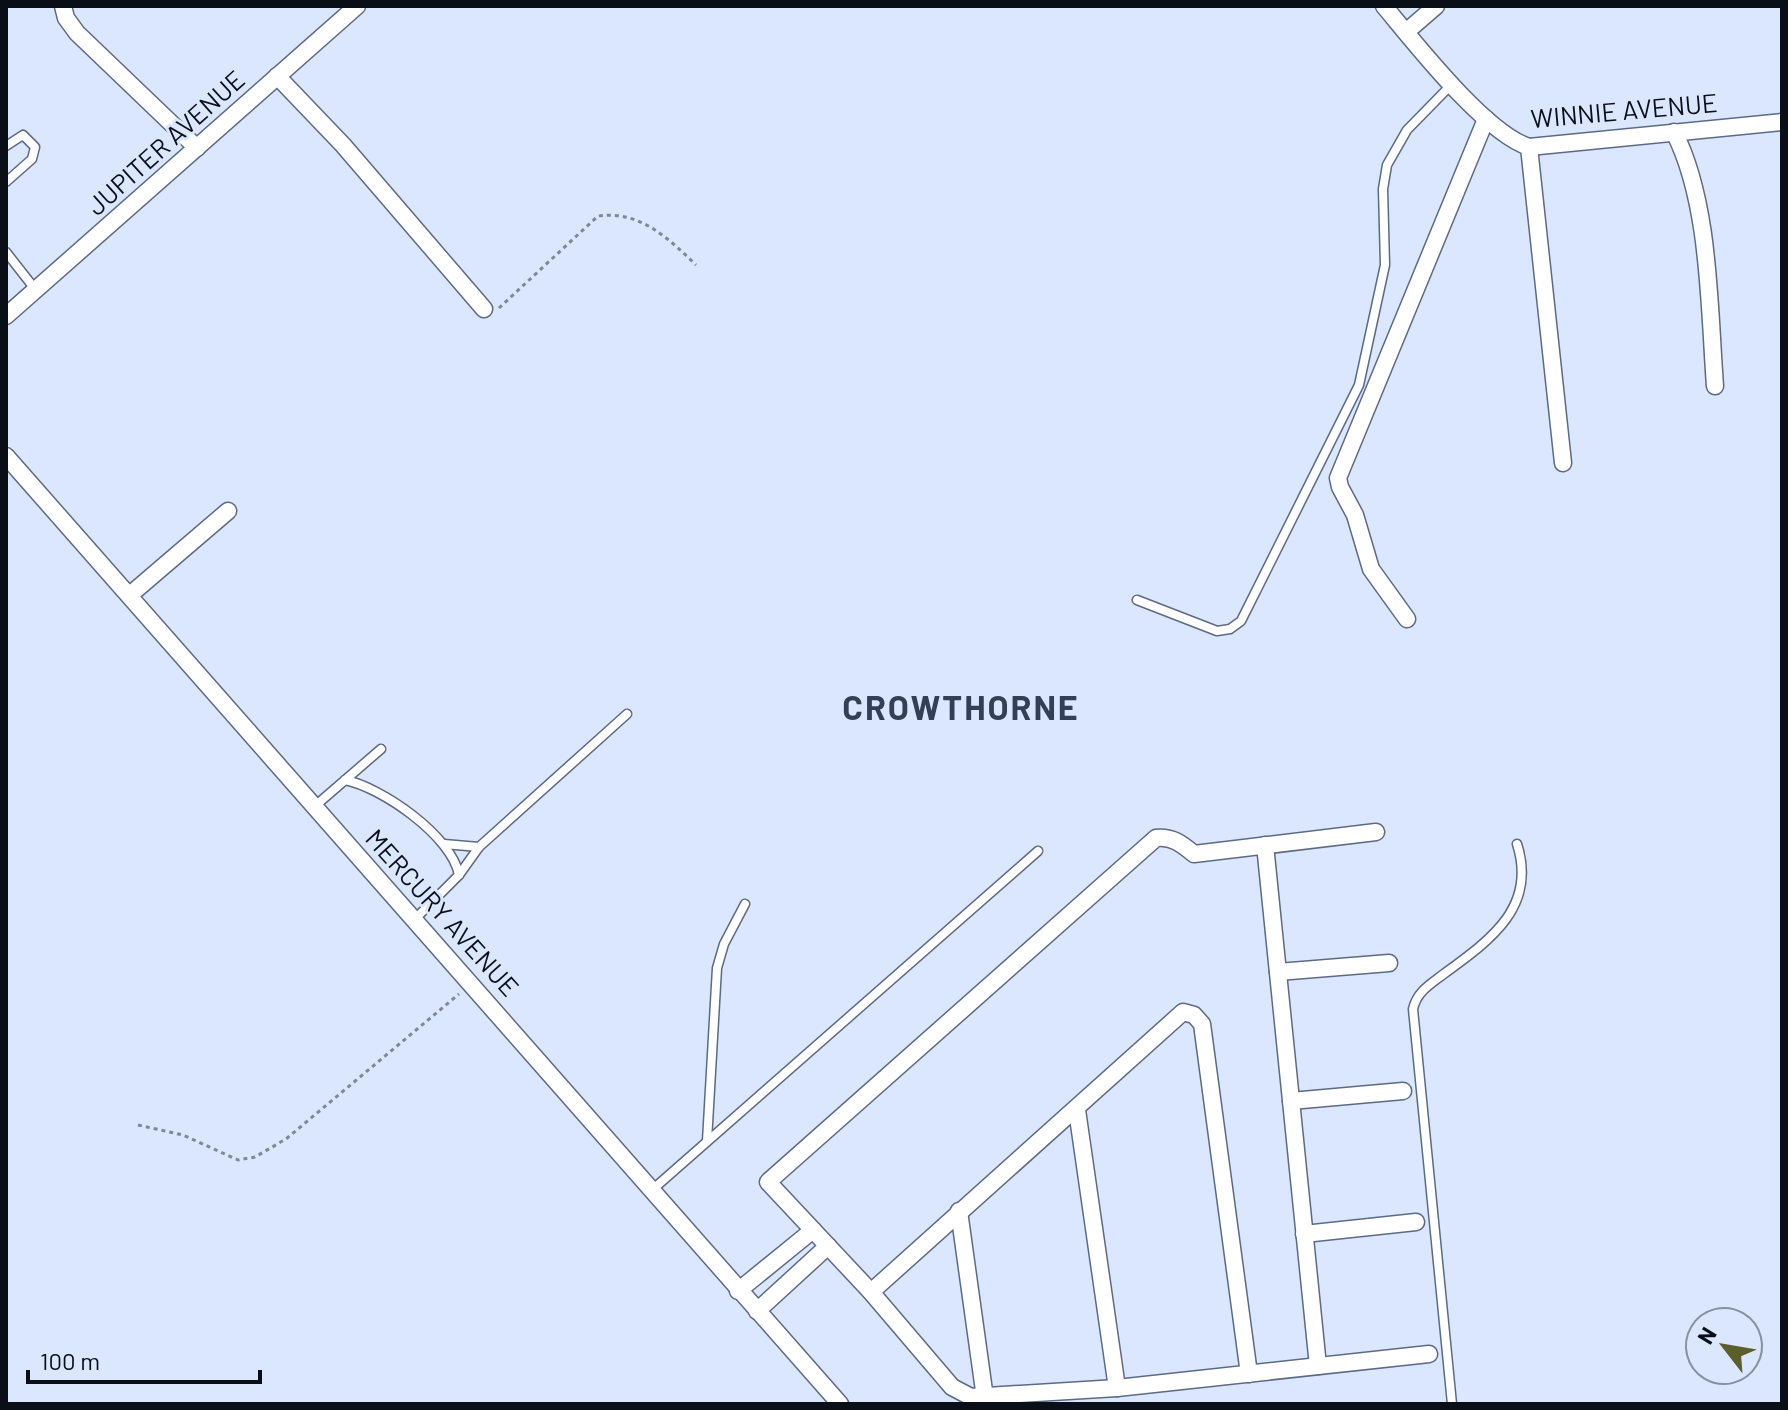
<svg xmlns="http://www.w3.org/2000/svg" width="1788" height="1410" font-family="Barlow,sans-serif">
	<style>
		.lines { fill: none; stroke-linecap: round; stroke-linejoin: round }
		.service-casing { stroke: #5c6a83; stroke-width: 11 }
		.minor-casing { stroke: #5c6a83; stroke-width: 19 }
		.path { stroke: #7e8899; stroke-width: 3; stroke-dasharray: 4 4; stroke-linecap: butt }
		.service { stroke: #fff; stroke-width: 8 }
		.minor { stroke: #fff; stroke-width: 16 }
		.labels { text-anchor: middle; stroke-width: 6; stroke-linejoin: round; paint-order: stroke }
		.street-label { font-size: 26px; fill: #090e17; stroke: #dae7fe }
		.district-label { font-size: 34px; font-weight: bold; letter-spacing: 2px; fill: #323f55; stroke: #dae7fe }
	</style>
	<rect width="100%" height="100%" fill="#dae7fe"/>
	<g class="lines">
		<defs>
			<g id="service">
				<path d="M6 146 23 135 35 147 32 159 6 182"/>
				<path d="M6 252 35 289"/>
				<path d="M1137 600 1217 631 1230 629 1241 621 1359 385 1385 265 1383 189 1387 165 1407 130 1453 83"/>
				<path d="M345 780C381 787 452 836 459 875"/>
				<path d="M315 806 381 749"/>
				<path d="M444 844 479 847"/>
				<path d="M415 919 459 875 479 847 627 714"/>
				<path d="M707 1141 717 968 724 944 745 904"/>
				<path d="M652 1190 1038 851"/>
				<path d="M1452 1404 1413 1009C1417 991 1431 984 1445 973 1492 939 1537 906 1517 844"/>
			</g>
			<g id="minor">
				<path d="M63 6 66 18 77 33 197 148"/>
				<path d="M1384 6C1415 43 1485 133 1529 147L1782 122"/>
				<path d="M1406 32 1436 6"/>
				<path d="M277 76 343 145 484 309"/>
				<path d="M1674 132C1710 202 1709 307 1715 386"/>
				<path d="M1529 147 1563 463"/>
				<path d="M6 316 357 6"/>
				<path d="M6 456 840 1404"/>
				<path d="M131 594 228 511"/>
				<path d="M1407 619 1371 569 1355 515 1340 487 1338 478 1486 119"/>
				<path d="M1376 832 1194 854C1182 844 1172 836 1156 838L768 1182 871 1292 952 1387 971 1397 1117 1388 1429 1354"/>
				<path d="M1265 845 1318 1366"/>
				<path d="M1278 972 1389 963"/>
				<path d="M1291 1101 1403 1091"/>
				<path d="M1077 1110 1117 1388"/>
				<path d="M959 1211 985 1398"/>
				<path d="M1304 1234 1416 1222"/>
				<path d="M738 1291 813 1230"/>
				<path d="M871 1292 1183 1012 1194 1015 1202 1024 1249 1374"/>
				<path d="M757 1311 828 1246"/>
			</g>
		</defs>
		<use href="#service" class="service-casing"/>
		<use href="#minor" class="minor-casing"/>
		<g class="path">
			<path d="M499 308 598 216C640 210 669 239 696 265"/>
			<path d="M138 1125 183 1135 238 1160 255 1157 286 1139 459 994"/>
		</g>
		<use href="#service" class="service"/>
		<use href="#minor" class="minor"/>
	</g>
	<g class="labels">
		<g class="street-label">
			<text transform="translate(1624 111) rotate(-5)" y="9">WINNIE AVENUE</text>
			<text transform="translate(166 143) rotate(-42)" y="9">JUPITER AVENUE</text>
			<text transform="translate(442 913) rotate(48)" y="9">MERCURY AVENUE</text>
		</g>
		<g class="district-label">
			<text x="961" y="720">CROWTHORNE</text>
		</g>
	</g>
	<rect width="1788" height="1410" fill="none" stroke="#090e17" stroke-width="16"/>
	<g transform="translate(1724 1346) rotate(301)"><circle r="38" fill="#dae7fe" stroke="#8690a2" stroke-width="2"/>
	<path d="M0-6L14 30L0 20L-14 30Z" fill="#5c5e2b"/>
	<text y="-12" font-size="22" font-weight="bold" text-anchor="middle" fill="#090e17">N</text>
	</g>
	<path d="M28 1370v12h232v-12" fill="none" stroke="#090e17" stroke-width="4"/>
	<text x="40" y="1370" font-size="24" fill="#090e17" stroke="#dae7fe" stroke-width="6" paint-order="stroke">100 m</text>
</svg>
